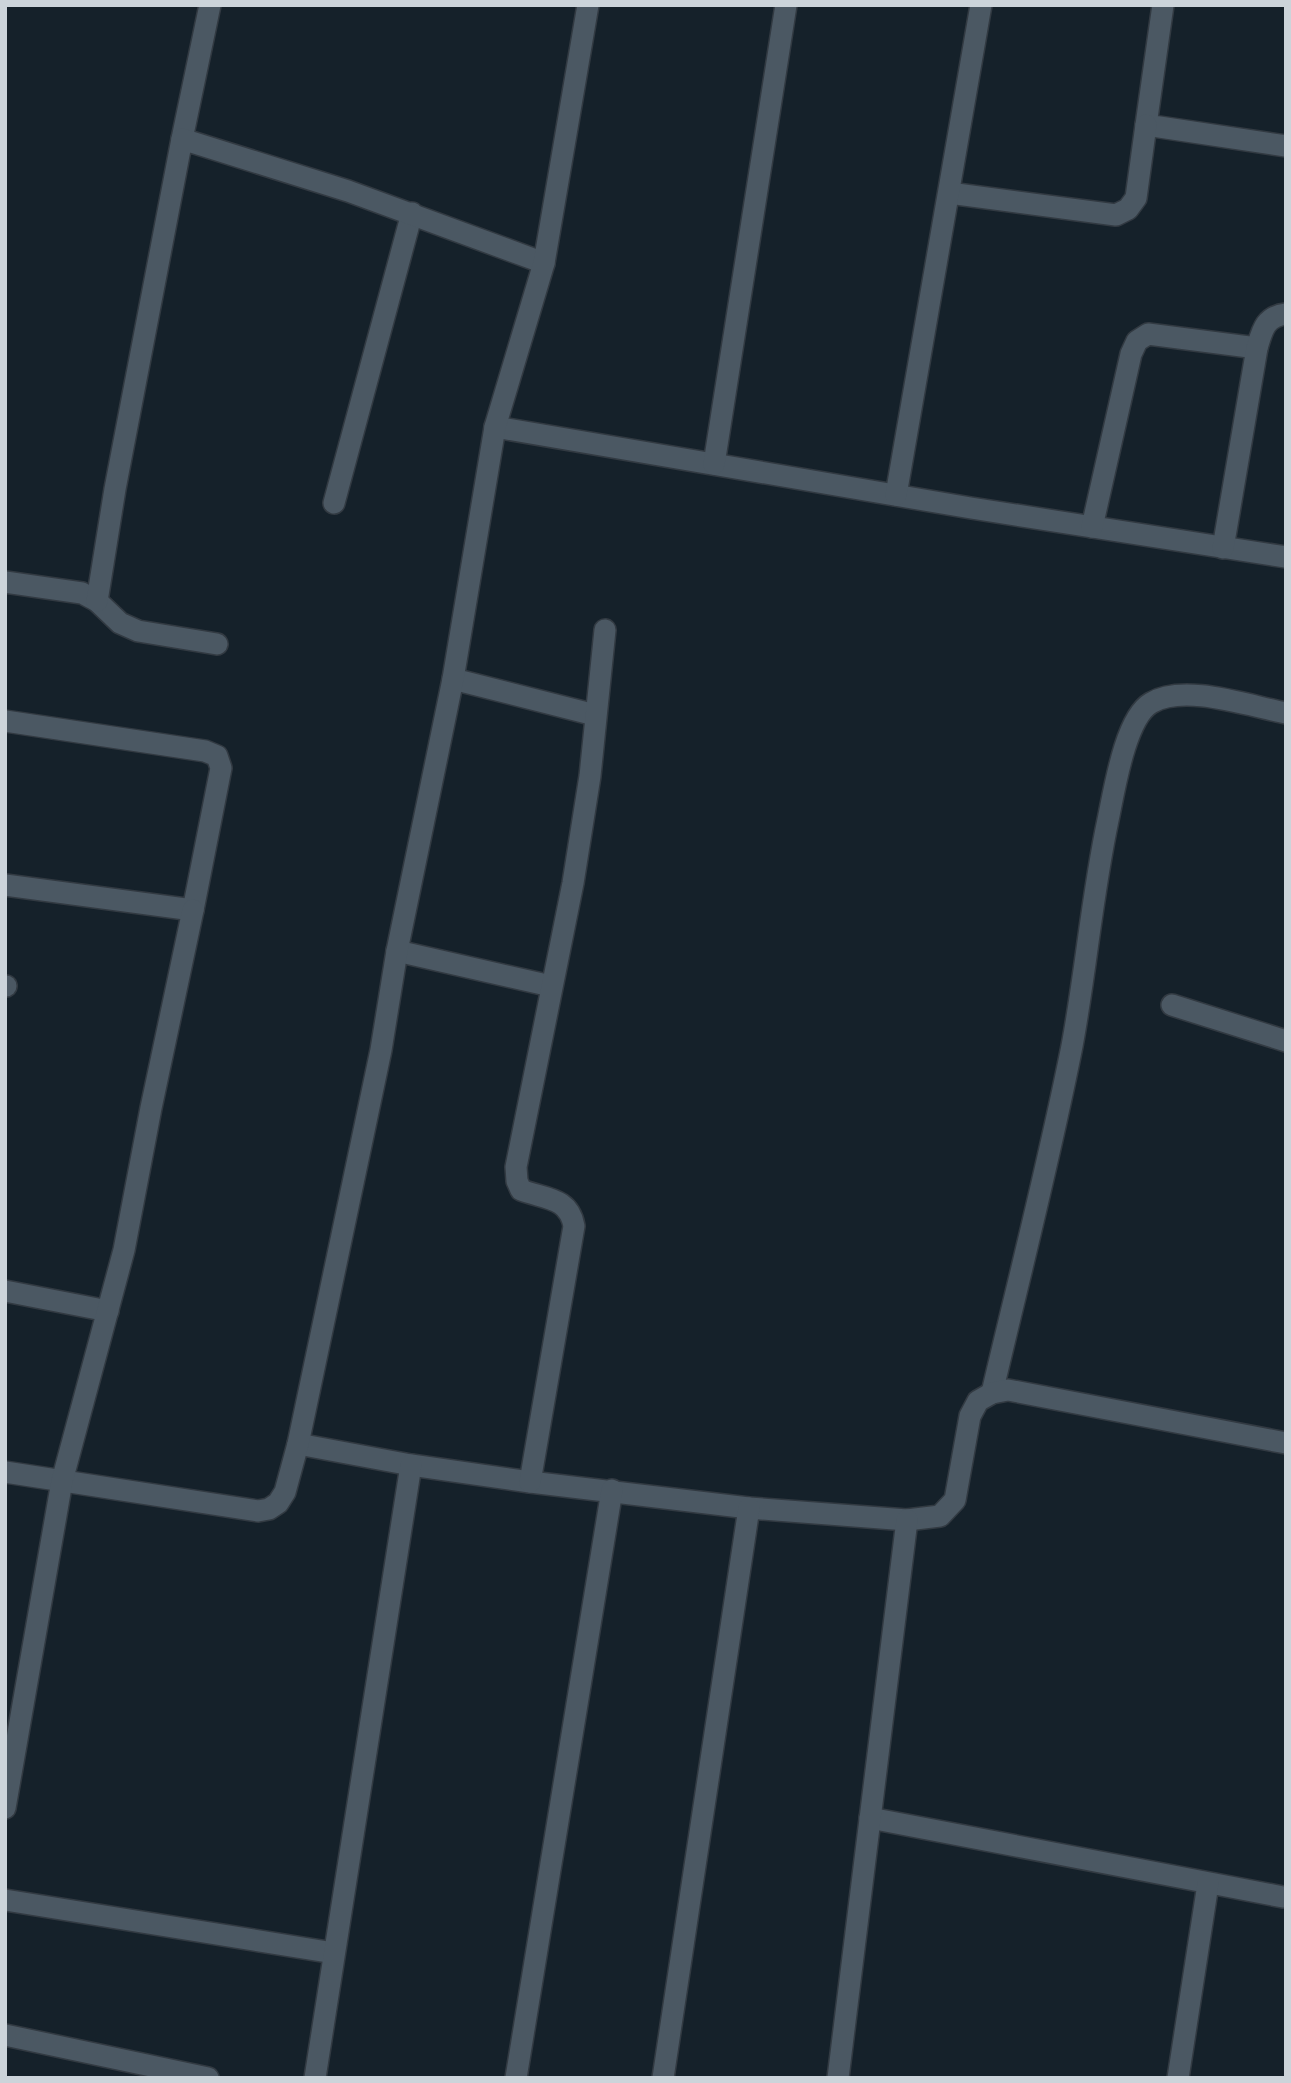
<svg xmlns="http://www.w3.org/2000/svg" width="1291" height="2083" font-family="Roboto,sans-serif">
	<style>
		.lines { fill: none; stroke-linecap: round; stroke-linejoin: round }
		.minor-casing { stroke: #323a42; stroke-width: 24 }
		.minor { stroke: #4b5863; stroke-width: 21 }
	</style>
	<rect width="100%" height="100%" fill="#15212a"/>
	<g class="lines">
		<defs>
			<g id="minor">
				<path d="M1163 5 1146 125 1286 146"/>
				<path d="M182 139 210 5"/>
				<path d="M949 193 1116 215 1128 209 1136 198 1146 125"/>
				<path d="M495 427 971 508 1286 557"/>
				<path d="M714 464 786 5"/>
				<path d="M896 495 981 5"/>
				<path d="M334 503 412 213"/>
				<path d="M1092 527 1131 354 1137 341 1148 334 1257 348"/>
				<path d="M1223 548 1257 348C1262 331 1265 316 1286 314"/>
				<path d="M5 582 82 593 97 601 120 623 138 631 217 644"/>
				<path d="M97 601 115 489 182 139 348 191 544 263"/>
				<path d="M453 679 595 715"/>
				<path d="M5 721 205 751 217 756 221 768 193 910 5 885"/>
				<path d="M397 951 551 986"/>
				<path d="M5 986H6"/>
				<path d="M1172 1005 1286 1041"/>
				<path d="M5 1291 108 1311"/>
				<path d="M992 1393C1019 1278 1049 1162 1072 1046 1086 971 1092 895 1108 820 1114 792 1125 718 1151 703 1184 683 1249 706 1286 713"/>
				<path d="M298 1444 411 1465 530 1482 749 1508 907 1520 940 1516 955 1500 970 1416 978 1401 992 1393 1008 1390 1286 1443"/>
				<path d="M5 1472 258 1511 269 1509 278 1503 285 1492 298 1444 381 1050 397 951 453 679 495 427 544 263 588 5"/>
				<path d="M530 1482 574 1226C569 1197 545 1199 521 1190L517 1181 516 1167 573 883 590 776 605 630"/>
				<path d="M5 1808 62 1481 124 1250 151 1108 193 910"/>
				<path d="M870 1818 1283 1897"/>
				<path d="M5 1900 334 1953"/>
				<path d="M5 2035 208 2078"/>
				<path d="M315 2078 411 1465"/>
				<path d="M516 2078 612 1490"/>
				<path d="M663 2078 749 1508"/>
				<path d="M838 2078 907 1520"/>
				<path d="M1178 2078 1208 1884"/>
			</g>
		</defs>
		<use href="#minor" class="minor-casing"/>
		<use href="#minor" class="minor"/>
	</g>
	<rect width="1291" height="2083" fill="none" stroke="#ccd4da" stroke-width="14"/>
</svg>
